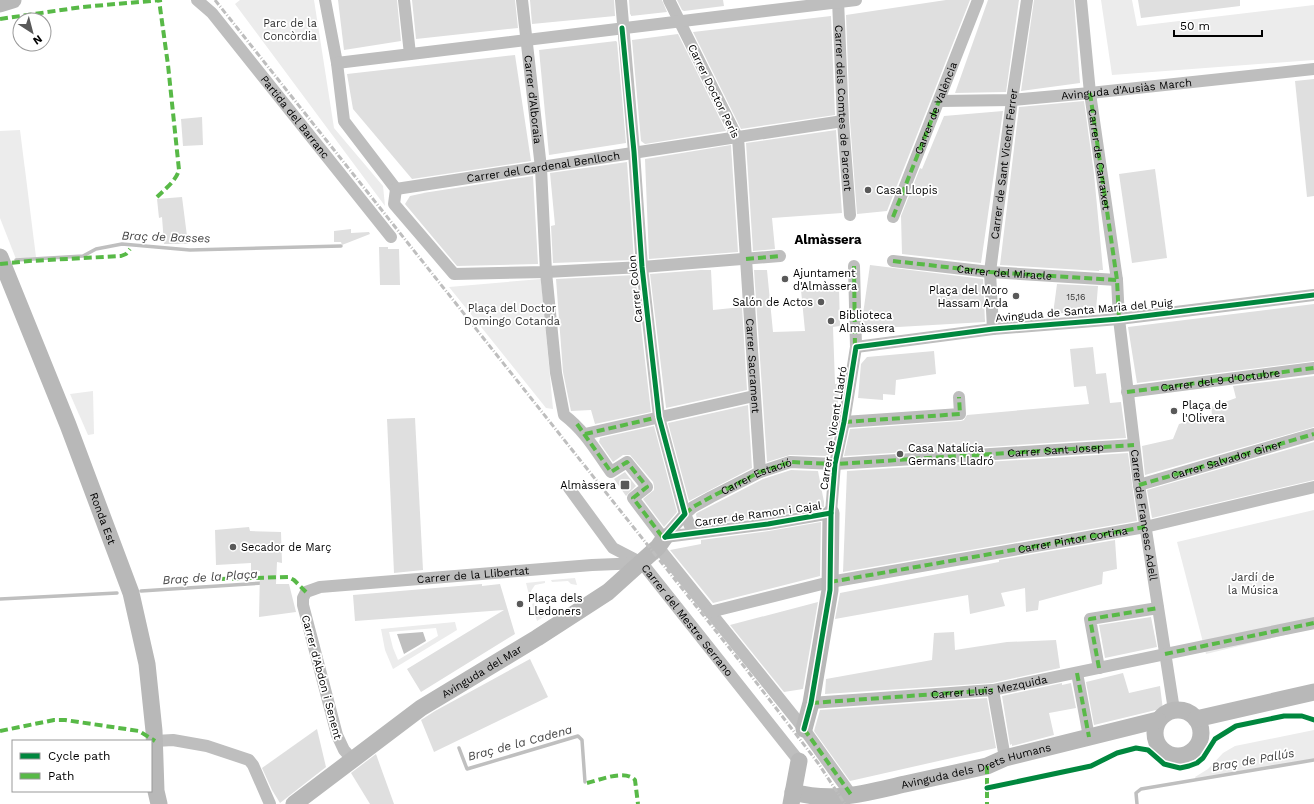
<svg xmlns="http://www.w3.org/2000/svg" width="1314" height="804" font-family="'Work Sans',sans-serif">
	<style>
		.green { fill: #ececec; fill-rule: evenodd }
		.water { fill: #bfbfbf }
		.lines { fill: none; stroke-linecap: round; stroke-linejoin: round }
		.stream { stroke: #bfbfbf; stroke-width: 3.5 }
		.building { fill: #dfdfdf }
		.street { stroke: #bebebe; stroke-width: 12 }
		.secondary { stroke: #b8b8b8; stroke-width: 17 }
		.rail { stroke: #bebebe; stroke-width: 3; stroke-dasharray: 6 2 1 2; stroke-linecap: butt }
		.quiet { stroke: #58b947; stroke-width: 4; stroke-dasharray: 8 4; stroke-linecap: butt }
		.cycleway-casing { stroke: #fff; stroke-width: 8 }
		.cycleway { stroke: #00873e; stroke-width: 5 }
		.poi-dot { fill: #595959; stroke: #fff; stroke-width: 1.5 }
		.labels { text-anchor: middle; stroke-width: 3.5; stroke-linejoin: round; paint-order: stroke }
		.number-label { font-size: 9px; fill: #383838 }
		.park-label { font-size: 11px; fill: #333; stroke: #fff }
		.street-label { font-size: 11px; fill: #000; stroke: #fff }
		.poi-label { font-size: 11px; fill: #000; stroke: #fff; text-anchor: start }
		.water-label { font-size: 12px; font-style: italic; fill: #444; stroke: #fff }
		.quarter-label { font-size: 13px; font-weight: bold; fill: #000; stroke: #fff }
	</style>
	<rect width="100%" height="100%" fill="#fff"/>
	<g class="green">
		<path d="M240 0H314L334 128 383 186 385 206 235 4Z"/>
		<path d="M1101 0H1132L1137 26 1314 5V60L1112 75Z"/>
		<path d="M20 130 36 257 16 259 0 218V131Z"/>
		<path d="M541 279 553 409 546 408 449 287Z"/>
		<path d="M93 391 94 434 88 435 70 394Z"/>
		<path d="M1314 510V628L1206 654 1177 542Z"/>
		<path d="M575 578 577 585 571 584 568 581 552 582 551 580Z"/>
		<path d="M545 581V583L535 585 531 591 533 598 530 599 526 583Z"/>
		<path d="M534 603 537 610 544 613 554 607 556 609 537 621 532 604Z"/>
		<path d="M455 622 457 630 393 669 385 650 381 629ZM436 628 438 636 398 660 393 648 389 632Z"/>
		<path d="M1314 730V759L1196 779 1195 777 1208 769 1223 753 1235 746Z"/>
	</g>
	<path class="water" d="M423 632 426 641 404 654 397 634Z"/>
	<g class="lines">
		<g class="stream">
			<path d="M16 260 83 256 96 249 122 244 190 250 341 246"/>
			<path d="M141 591 263 583"/>
			<path d="M0 599 117 593"/>
			<path d="M459 748 467 769 578 736 582 740 585 782"/>
			<path d="M1137 804 1136 793 1141 789 1314 760"/>
		</g>
	</g>
	<g class="building">
		<path d="M338 0H397L401 41 344 50Z"/>
		<path d="M412 0H515L518 28 416 39Z"/>
		<path d="M530 0H614L615 16 532 24Z"/>
		<path d="M629 0H662L667 12 631 16V14L630 15Z"/>
		<path d="M677 0H723L724 6 684 11 682 10Z"/>
		<path d="M946 0H970L887 211 857 214 850 121 846 15Z"/>
		<path d="M988 0H1019L1006 92 955 93Z"/>
		<path d="M1034 0H1074L1080 83 1021 91Z"/>
		<path d="M1138 0H1240V6L1141 18Z"/>
		<path d="M831 16 835 115 741 129 693 32Z"/>
		<path d="M678 34 726 131 645 144 641 141 632 40Z"/>
		<path d="M616 41 617 42 626 143 549 155 539 50Z"/>
		<path d="M515 55 531 161 412 179 353 109 347 74Z"/>
		<path d="M1314 79V196L1307 197 1295 81Z"/>
		<path d="M1084 101 1094 174 1103 270H1099V271L1000 265 1019 107Z"/>
		<path d="M1003 111 981 263 902 254 901 216 920 168 922 169 944 116Z"/>
		<path d="M202 117 203 145 183 146 181 119Z"/>
		<path d="M836 130 842 213 772 218 775 249 753 251 746 143Z"/>
		<path d="M731 145 738 252 649 259 645 159Z"/>
		<path d="M627 162 634 260 553 263 551 226 555 225 550 173Z"/>
		<path d="M1155 169 1167 258 1132 263 1119 174Z"/>
		<path d="M533 176 538 264 457 266 405 204 410 196 424 193H423Z"/>
		<path d="M182 197 188 244H164L162 217 159 218 157 199Z"/>
		<path d="M351 229V233L369 232 370 234 342 245 341 242H334V231Z"/>
		<path d="M379 247H388V249H399L400 285H380Z"/>
		<path d="M870 265 983 279 985 322 863 329V314Z"/>
		<path d="M701 270H711L713 310 742 307 747 390 666 408 650 274Z"/>
		<path d="M754 270H767L773 332 805 331 801 290 839 289 840 326 833 327 835 384 840 383 836 421 829 456 790 455 767 462Z"/>
		<path d="M635 275 651 412 595 424 591 410 571 411 563 372 556 279Z"/>
		<path d="M1057 284 1098 286 1096 310 1053 314Z"/>
		<path d="M1314 304V361L1137 383 1128 327Z"/>
		<path d="M1093 347 1096 374 1106 373 1110 403 1121 402 1126 438 844 456 850 429 961 421 964 420 967 415 1089 404 1086 386 1074 387 1070 349Z"/>
		<path d="M934 351 936 374 896 380 895 395 883 394V400L858 398 861 364 867 357Z"/>
		<path d="M1314 376V427L1145 475 1142 446 1173 439 1179 424 1212 415 1211 407 1236 398 1233 386Z"/>
		<path d="M748 405 752 468 689 501 668 423Z"/>
		<path d="M415 418 423 570 394 573 387 419Z"/>
		<path d="M654 426 677 512 664 527 643 499 654 490V486L653 482 630 455H623L613 462 599 442 600 438Z"/>
		<path d="M1314 442V480L1152 518 1147 490Z"/>
		<path d="M1128 453 1137 521 843 572 847 471Z"/>
		<path d="M791 470 818 471 824 502V507L767 517 698 525 696 514 697 513 763 479Z"/>
		<path d="M625 472 636 486 626 496 614 479Z"/>
		<path d="M821 522 820 576 713 603 670 550 701 544V540L769 531Z"/>
		<path d="M249 527 250 531 281 532 282 563 277 562 276 584H289L296 612 259 617 260 571 251 573V563L216 565 215 530Z"/>
		<path d="M1115 540 1117 569 1103 572 1102 584 1039 601 1038 610 1026 612 1025 588 1001 593 1005 606 970 614 968 595 835 619 840 593 999 562V560Z"/>
		<path d="M482 584V586L500 584 515 634 421 692 407 669 504 610 355 621 353 595Z"/>
		<path d="M818 602 803 689 784 692 730 625Z"/>
		<path d="M1151 617 1157 647 1105 658 1099 625Z"/>
		<path d="M954 632 955 650 1007 642 1056 640 1060 668 992 683 825 694 826 679 932 660 934 633Z"/>
		<path d="M530 659 548 697 434 752 421 720 435 711Z"/>
		<path d="M1123 673 1129 693 1160 686 1163 710H1156L1094 725 1086 682Z"/>
		<path d="M1062 683V685L1071 683 1076 708 1049 713 1054 735 1012 746V744L1010 745 1002 696Z"/>
		<path d="M987 698 996 748 850 781 814 731 820 710Z"/>
		<path d="M317 729 326 767 280 803 272 790 262 768Z"/>
		<path d="M376 754 381 768 394 804H370L351 773Z"/>
	</g>
	<g class="lines">
		<g class="street">
			<path id="s1" d="M197 0 212 13 391 237"/>
			<path d="M325 0 337 63 344 121 396 189 394 204 454 274 546 272 642 267 780 256"/>
			<path d="M404 0 410 54"/>
			<path id="s2" d="M522 0 541 168 546 272 556 373 564 415C585 431 596 451 611 472L627 462 647 487 633 498 664 539"/>
			<path d="M621 0 634 152 642 267 659 417 685 514 665 537"/>
			<path id="s3" d="M669 0 737 137H738L760 472"/>
			<path id="s4" d="M838 0 843 121 850 215"/>
			<path id="s5" d="M1081 0 1090 93 1117 280 1119 319 1139 485 1174 710"/>
			<path d="M337 63 856 0"/>
			<path id="s6" d="M939 101 1012 100 1090 93 1314 69"/>
			<path id="s7" d="M396 189C545 167 694 143 843 121"/>
			<path id="s8" d="M893 217 978 0"/>
			<path d="M893 261 990 272 1117 280"/>
			<path id="s9" d="M993 329 990 272 1012 100 1027 0"/>
			<path d="M856 347 993 329 1119 319 1314 295"/>
			<path id="s10" d="M1127 392 1314 368"/>
			<path d="M844 422 960 414 959 397"/>
			<path d="M585 434 754 396"/>
			<path id="s11" d="M1139 485 1314 434"/>
			<path id="s12" d="M569 488 613 548 642 563 799 761"/>
			<path d="M693 533 685 514 693 507 711 497 760 472 790 462 835 464 1134 445"/>
			<path d="M665 537 768 524 831 513 835 464 844 422 856 347 854 266"/>
			<path d="M658 547 804 729 852 796"/>
			<path id="s13" d="M710 612 830 582 1145 527 1314 487"/>
			<path d="M1099 668 1090 619 1158 608"/>
			<path d="M1077 673 1089 737"/>
			<path d="M993 690 1005 758"/>
			<path id="s14" d="M811 703 993 690 1314 623"/>
			<path d="M155 741 173 740 207 746 249 760 253 765 270 804"/>
			<path id="s15" d="M352 759 344 750 337 735 303 605V598L306 592 320 587 592 565 642 563"/>
		</g>
		<g class="secondary">
			<path d="M0 4 13 0"/>
			<path id="s16" d="M0 257 68 425 131 593 147 664 154 731 156 791 159 804"/>
			<circle cx="1178" cy="733" r="23"/>
			<path d="M1196 719 1314 692"/>
			<path d="M804 729 811 703 830 590 831 513"/>
			<path id="s17" d="M793 792C834 803 865 793 905 784 932 778 959 772 987 766L1005 758 1158 720"/>
			<path id="s18" d="M294 804 421 708 537 638 608 592 658 547 665 537"/>
			<path d="M791 804 799 761"/>
		</g>
		<path class="rail" d="M215 0 746 669 818 763 845 804"/>
		<g class="quiet">
			<path d="M0 19 82 7 162 0"/>
			<path id="s19" d="M1090 93 1117 280 1119 319"/>
			<path d="M157 197C165 189 176 181 179 170L168 65 159 0"/>
			<path d="M893 217 939 101"/>
			<path d="M746 259 780 256"/>
			<path id="s20" d="M893 261 990 272 1117 280"/>
			<path d="M0 264 29 261 121 256 126 254 130 249"/>
			<path d="M854 266 855 349"/>
			<path d="M1127 392 1314 368"/>
			<path d="M844 422 960 414 959 397"/>
			<path d="M577 424 611 472 627 462 647 487 633 498 664 539"/>
			<path d="M585 434 659 417"/>
			<path d="M1139 485 1314 434"/>
			<path id="s21" d="M685 514 693 507 711 497 760 472 790 462 835 464 1134 445"/>
			<path d="M220 579 288 577 294 580 306 592"/>
			<path d="M830 582 1145 527"/>
			<path d="M1165 654 1314 623"/>
			<path d="M1099 668 1090 619 1158 608"/>
			<path d="M1077 673 1089 737"/>
			<path d="M811 703 993 690"/>
			<path d="M804 729 852 796"/>
			<path d="M0 731 54 720H65L139 731 155 741"/>
			<path d="M987 766V804"/>
			<path d="M587 783C600 780 625 769 635 780L638 804"/>
		</g>
		<defs>
			<g id="cycleway">
				<path d="M622 28 634 152 642 267 659 417 685 514 665 537"/>
				<path d="M665 537 768 524 831 513"/>
				<path d="M804 729 811 703 830 590 831 513 835 464 844 422 856 347 993 329 1119 319 1314 295"/>
				<path d="M987 788 1091 766 1117 753 1136 748 1148 750 1164 764 1180 768 1189 766 1197 763 1203 758 1215 739 1236 726 1284 716H1302L1314 720"/>
			</g>
		</defs>
		<use href="#cycleway" class="cycleway-casing"/>
		<use href="#cycleway" class="cycleway"/>
	</g>
	<g class="poi-dot">
		<circle cx="868" cy="190" r="4"/>
		<circle cx="785" cy="279" r="4"/>
		<circle cx="1016" cy="296" r="4"/>
		<circle cx="821" cy="302" r="4"/>
		<circle cx="831" cy="321" r="4"/>
		<circle cx="1174" cy="411" r="4"/>
		<circle cx="900" cy="454" r="4"/>
		<rect x="620" y="480" width="10" height="10" rx="2"/>
		<circle cx="233" cy="547" r="4"/>
		<circle cx="520" cy="604" r="4"/>
	</g>
	<g class="labels">
		<g class="number-label">
			<text x="1076" y="300">15,16</text>
		</g>
		<g class="park-label">
			<text x="290" y="27">Parc de la<tspan x="290" dy="13">Concòrdia</tspan></text>
			<text x="512" y="312">Plaça del Doctor<tspan x="512" dy="13">Domingo Cotanda</tspan></text>
			<text x="1253" y="581">Jardí de<tspan x="1253" dy="13">la Música</tspan></text>
		</g>
		<g class="street-label">
			<text dy="4" stroke="none"><textPath href="#s6" startOffset="188">Avinguda d'Ausiàs March</textPath></text>
			<text transform="translate(714 91) rotate(64)" y="4">Carrer Doctor Peris</text>
			<text dy="4" stroke="none"><textPath href="#s2" startOffset="100">Carrer d'Alboraia</textPath></text>
			<text dy="4" stroke="none"><textPath href="#s4" startOffset="108">Carrer dels Comtes de Parcent</textPath></text>
			<text dy="4" stroke="none"><textPath href="#s8" startOffset="117">Carrer de València</textPath></text>
			<text dy="4" stroke="none"><textPath href="#s1" startOffset="153">Partida del Barranc</textPath></text>
			<text dy="4" stroke="none"><textPath href="#s19" startOffset="67">Carrer de Carraixet</textPath></text>
			<text dy="4" stroke="none"><textPath href="#s9" startOffset="166">Carrer de Sant Vicent Ferrer</textPath></text>
			<text dy="4" stroke="none"><textPath href="#s7" startOffset="149">Carrer del Cardenal Benlloch</textPath></text>
			<text dy="4" stroke="none"><textPath href="#s20" startOffset="112">Carrer del Miracle</textPath></text>
			<text transform="translate(635 289) rotate(-96)" y="4">Carrer Colon</text>
			<text transform="translate(1084 310) rotate(-5)" y="4">Avinguda de Santa Maria del Puig</text>
			<text dy="4" stroke="none"><textPath href="#s3" startOffset="383">Carrer Sacrament</textPath></text>
			<text dy="4" stroke="none"><textPath href="#s10" startOffset="94">Carrer del 9 d'Octubre</textPath></text>
			<text transform="translate(833 428) rotate(-81)" y="4">Carrer de Vicent Lladró</text>
			<text dy="4" stroke="none"><textPath href="#s21" startOffset="384">Carrer Sant Josep</textPath></text>
			<text dy="4" stroke="none"><textPath href="#s11" startOffset="91">Carrer Salvador Giner</textPath></text>
			<text dy="4" stroke="none"><textPath href="#s21" startOffset="81">Carrer Estació</textPath></text>
			<text transform="translate(758 514) rotate(-8)" y="4">Carrer de Ramon i Cajal</text>
			<text dy="4" stroke="none"><textPath href="#s5" startOffset="519">Carrer de Francesc Adell</textPath></text>
			<text dy="4" stroke="none"><textPath href="#s16" startOffset="281">Ronda Est</textPath></text>
			<text dy="4" stroke="none"><textPath href="#s13" startOffset="370">Carrer Pintor Cortina</textPath></text>
			<text dy="4" stroke="none"><textPath href="#s15" startOffset="345">Carrer de la Llibertat</textPath></text>
			<text dy="4" stroke="none"><textPath href="#s12" startOffset="180">Carrer del Mestre Serrano</textPath></text>
			<text dy="4" stroke="none"><textPath href="#s18" startOffset="230">Avinguda del Mar</textPath></text>
			<text transform="translate(322 677) rotate(75)" y="4">Carrer d'Abdon i Senent</text>
			<text dy="4" stroke="none"><textPath href="#s14" startOffset="179">Carrer Lluïs Mezquida</textPath></text>
			<text dy="4" stroke="none"><textPath href="#s17" startOffset="187">Avinguda dels Drets Humans</textPath></text>
		</g>
		<g class="poi-label">
			<text x="876" y="194">Casa Llopis</text>
			<text x="793" y="277">Ajuntament<tspan x="793" dy="13">d'Almàssera</tspan></text>
			<text x="1008" y="294" text-anchor="end">Plaça del Moro<tspan x="1008" dy="13">Hassam Arda</tspan></text>
			<text x="813" y="306" text-anchor="end">Salón de Actos</text>
			<text x="839" y="319">Biblioteca<tspan x="839" dy="13">Almàssera</tspan></text>
			<text x="1182" y="409">Plaça de<tspan x="1182" dy="13">l'Olivera</tspan></text>
			<text x="908" y="452">Casa Natalícia<tspan x="908" dy="13">Germans Lladró</tspan></text>
			<text x="616" y="489" text-anchor="end">Almàssera</text>
			<text x="241" y="551">Secador de Març</text>
			<text x="528" y="602">Plaça dels<tspan x="528" dy="13">Lledoners</tspan></text>
		</g>
		<g class="water-label">
			<text transform="translate(166 237) rotate(2)" y="4">Braç de Basses</text>
			<text transform="translate(210 577) rotate(-4)" y="4">Braç de la Plaça</text>
			<text transform="translate(520 743) rotate(-15)" y="4">Braç de la Cadena</text>
			<text transform="translate(1253 760) rotate(-10)" y="4">Braç de Pallús</text>
		</g>
		<g class="quarter-label">
			<text x="828" y="244">Almàssera</text>
		</g>
	</g>
	<rect x="12" y="740" width="140" height="52" fill="#ffffff" stroke="#999999"/>
	<rect x="20" y="753" width="20" height="6" fill="#00873e" stroke="#999999"/>
	<text x="48" y="760" font-size="12" fill="#000000">Cycle path</text>
	<rect x="20" y="773" width="20" height="6" fill="#58b947" stroke="#999999"/>
	<text x="48" y="780" font-size="12" fill="#000000">Path</text>
	<g transform="translate(32 32) rotate(144)"><circle r="19" fill="#ffffff" stroke="#999999"/>
	<path d="M0-3L7 15L0 10L-7 15Z" fill="#595959"/>
	<text y="-6" font-size="11" font-weight="bold" text-anchor="middle" fill="#000000">N</text>
	</g>
	<path d="M1174 30v6h88v-6" fill="none" stroke="#000000" stroke-width="2"/>
	<text x="1180" y="30" font-size="12" fill="#000000" stroke="#ffffff" stroke-width="3" paint-order="stroke">50 m</text>
</svg>
